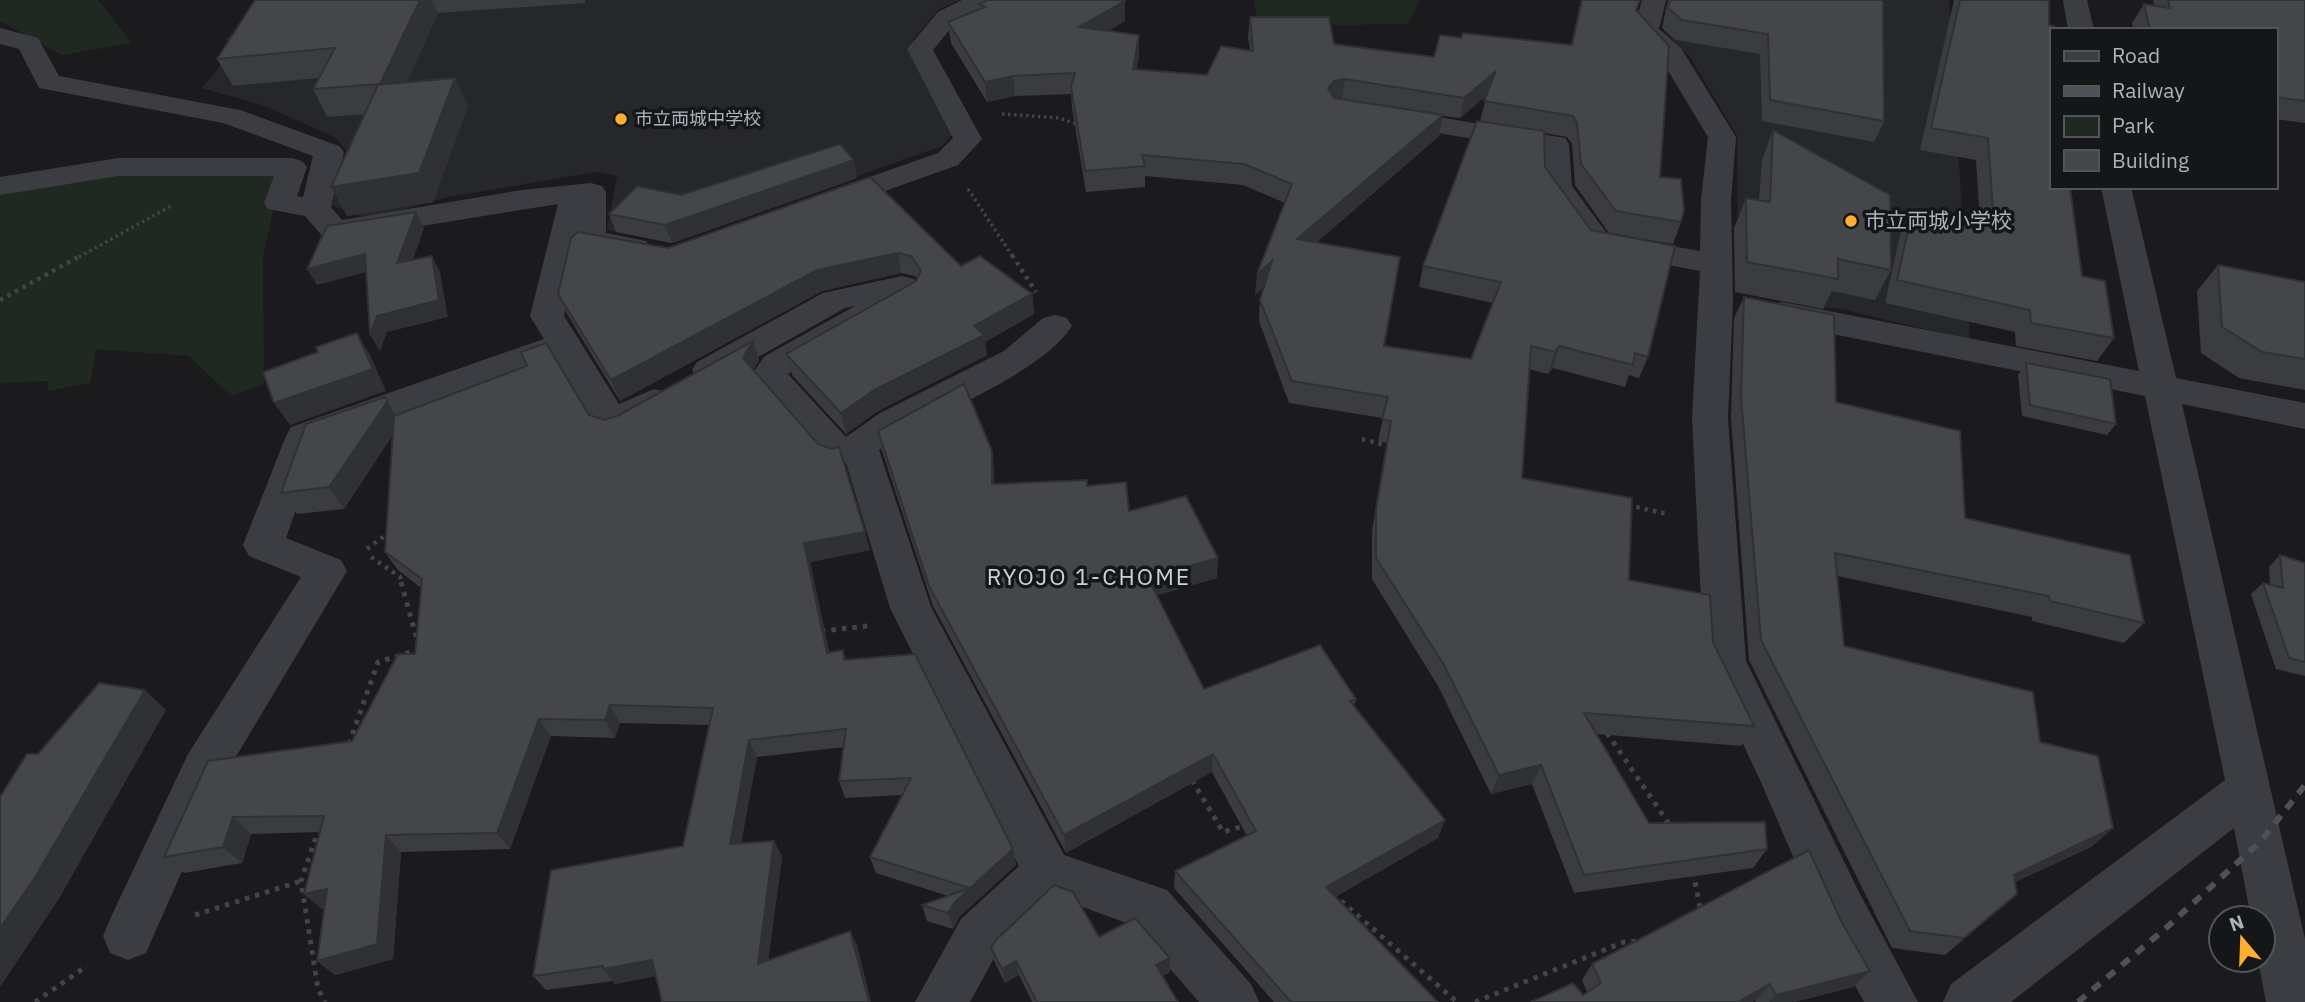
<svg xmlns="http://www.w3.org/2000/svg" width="2305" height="1002" font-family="'IBM Plex Sans','Noto Sans JP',sans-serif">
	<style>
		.built { fill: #26272a }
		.green { fill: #202921 }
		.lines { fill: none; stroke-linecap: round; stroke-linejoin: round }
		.path-far2 { stroke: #41444a; stroke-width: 3.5; stroke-dasharray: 2.5 3.5; stroke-linecap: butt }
		.path-far1 { stroke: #41444a; stroke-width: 4.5; stroke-dasharray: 3.5 5; stroke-linecap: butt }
		.path { stroke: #41444a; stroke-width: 5; stroke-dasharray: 4.5 6; stroke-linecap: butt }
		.minor { fill: #3b3d43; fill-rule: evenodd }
		.rail { stroke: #4e5158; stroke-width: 6; stroke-dasharray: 10 9; stroke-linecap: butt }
		.wall { fill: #3a3c40; fill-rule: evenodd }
		.shaded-wall { fill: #303134 }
		.building { fill: #44464a; stroke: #303134; stroke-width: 2 }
		.poi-dot { fill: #ffae31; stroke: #151618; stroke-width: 2.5 }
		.labels { text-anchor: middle; stroke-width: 7; stroke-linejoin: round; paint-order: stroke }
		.far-poi-label { font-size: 18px; fill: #acb3bd; stroke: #151618; text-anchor: start }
		.poi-label { font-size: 21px; fill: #acb3bd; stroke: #151618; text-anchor: start }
		.neighbourhood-label { font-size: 23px; letter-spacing: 2px; fill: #ced1d9; stroke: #151618 }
	</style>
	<rect width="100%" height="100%" fill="#1b1b1d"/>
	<g class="built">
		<path d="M267 0H960L938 10 913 40 955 132 942 146 669 243 607 230 617 176 598 172 448 197 368 219 331 205 349 155 336 138 265 106 202 88 233 50 226 39Z"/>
		<path d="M1672 0H1949L1970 340 1846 310 1759 297 1738 281 1737 136 1690 57 1664 31Z"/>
	</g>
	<g class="green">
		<path d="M0 0H98L132 43 62 55 0 21Z"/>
		<path d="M1254 0H1420L1408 24 1258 26Z"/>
		<path d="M282 171 263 257 264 384 231 396 189 356 96 349 90 383 48 391V381L0 383V186L117 172Z"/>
	</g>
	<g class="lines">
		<g class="path-far2">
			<path d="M1002 114 1059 118 1079 125"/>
			<path d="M968 189 1013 257"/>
			<path d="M79 257 171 206"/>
		</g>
		<g class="path-far1">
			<path d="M1012 255 1036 292"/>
			<path d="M0 300 82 255"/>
			<path d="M1362 439 1392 447"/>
			<path d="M1628 505 1667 514"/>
			<path d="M367 549 391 531"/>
			<path d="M371 557 400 577 402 584"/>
		</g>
		<g class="path">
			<path d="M401 582 418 643"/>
			<path d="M821 631 868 626"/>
			<path d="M1607 733 1671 827"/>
			<path d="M349 744 378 662 411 652"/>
			<path d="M1192 780 1223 832 1247 825"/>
			<path d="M319 828 301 881 318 989 325 1002"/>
			<path d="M1693 872 1701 912"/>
			<path d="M1333 894 1457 1002"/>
			<path d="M195 915 301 881"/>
			<path d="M35 1002 87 966"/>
			<path d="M1475 1002 1624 942 1641 941"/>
		</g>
		<g class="minor">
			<path d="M962 0H993L990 5 956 22 933 50 982 139 958 165 840 207 829 210 818 207 814 201 818 195 938 153 953 138 907 49 938 12Z"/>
			<path d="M1642 0H1666L1659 29 1681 48 1736 137 1731 200 1733 301 1728 418 1746 661 1860 894 1918 1002H1864L1824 928 1760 780 1704 661 1692 418 1700 271 1587 250 1542 187 1541 150 1389 125 1379 123 1375 117 1379 111 1389 109 1565 138 1569 144 1572 186 1608 235 1700 251 1701 200 1708 137 1661 59 1633 31Z"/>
			<path d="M2063 0H2087L2094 30H2068Z"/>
			<path d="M0 28 38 38 59 76 240 110 339 146 344 152 331 207 342 220 522 190 591 183 602 186 606 192V233L646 241 651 248 646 255 635 258 579 246 564 316 619 404 654 389 667 392 672 401C660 421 622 438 600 432L556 359 319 444 286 538 341 560 347 571 222 780 146 953 128 960 110 953 103 936 110 919 188 754 301 577 249 556 243 545 286 436 291 427 544 339 530 316 558 204 335 240 324 238 305 216 268 209 264 203 274 176H118L0 195V177L118 158H292L302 161 307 167 297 196 303 197 313 156 223 123 39 88 19 49 0 44Z"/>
			<path d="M2101 187H2131L2176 378 2305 403V429L2182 404 2305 939V1002H2266L2258 960H2263V918H2251L2234 828 2011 1002H1943L1951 984 2225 780 2145 396 1782 324 1770 321 1765 313 1770 305 1782 302 2139 371Z"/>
			<path d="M902 276 914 279 922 292 918 299 788 374 846 437 880 413 1004 351 1043 318 1055 315 1067 318 1072 326C1040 376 931 413 879 450L931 607 1064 855 1167 890 1251 984 1259 1002H1199L1132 925 1055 897 997 953 970 1002H915L961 919 1019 866 890 608 846 463 838 465 825 461 751 375 765 356 855 306 845 308 721 378 709 382 697 378 692 370 697 362 823 293Z"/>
		</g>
		<path class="rail" d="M2078 1002 2166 928 2261 841 2305 785"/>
	</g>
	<g class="wall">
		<path d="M255 0H585V3L438 13 407 82 455 78 468 106 433 202 347 216 365 114 327 117 313 89 319 78 233 86 217 59Z"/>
		<path d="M1581 0H1640L1637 10 1660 177 1681 222 1673 244 1609 233 1575 185 1572 144 1567 137 1544 133 1545 167 1648 357 1639 378 1629 375 1625 387 1553 368 1548 374 1529 369 1522 478 1629 580 1713 642 1754 726 1741 746 1597 734 1649 823 1767 849 1753 868 1574 893 1532 784 1491 794 1438 686 1372 579V531L1387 443 1378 441 1383 418 1289 403 1259 321 1260 300 1264 287 1255 295 1285 203 1243 185 1145 176V187L1086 192 1072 108 1071 94 1015 96 987 102 951 43 948 22 980 9 979 4 1125 1V21L1108 31 1139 35V55L1137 69 1207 75 1250 50 1248 37 1250 17 1334 44 1434 57 1461 38 1571 45ZM1487 95 1480 121 1423 266 1419 287 1493 303 1471 359 1384 346 1316 243 1439 136 1443 116 1460 118Z"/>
		<path d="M1668 0H1883L1884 121 1874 142 1762 121 1760 54 1676 40 1662 28Z"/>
		<path d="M1954 0H2045L2051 187 2082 276 2114 338 2097 361 2016 346 2015 332 1885 303 1901 231 1913 208 1980 222 1976 160 1920 150Z"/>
		<path d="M2153 0H2305V123L2275 119V30H2134L2132 23 2144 4 2154 6Z"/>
		<path d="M1773 130 1891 270 1875 300 1832 291 1823 309 1735 292 1734 228 1746 198 1759 200 1762 160Z"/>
		<path d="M870 177 961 266 1032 294 1034 314 985 342 987 355 878 411 846 434 792 375 786 354 916 281 917 279 915 276 901 273 822 291 620 401 567 314 558 294 668 248Z"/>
		<path d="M857 178 672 243 616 232 609 214 681 195Z"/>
		<path d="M2218 265 2305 282V390L2239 378 2201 353 2197 291Z"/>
		<path d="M1744 297 1836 402 1965 518 2144 623 2124 643 2032 621V617L1837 576 1844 646 2040 742 2113 828 2091 847 2015 882 2017 894 1945 955 1892 948 1749 660 1731 418 1734 318Z"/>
		<path d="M753 341 759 360 753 370 870 550 810 562 829 652 843 650 846 659 1013 849 1016 865 959 917 953 929 927 921 922 905 948 896 876 873 870 857 902 795 845 798 839 781 844 747 757 757 741 843 774 841 782 857 768 960 850 931 857 946 871 1002 656 976 615 984 613 981 546 990 533 976 683 846 709 725 620 723 615 738 551 736 510 849 401 852 393 959 335 975 317 961 324 909H322L304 894 320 832 251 834 242 863 184 873 164 857 352 741 415 654 421 588 398 570 385 552 392 436 344 509 297 514 281 493 385 397 396 415H589L605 420 619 415Z"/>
		<path d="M2026 363 2116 424 2107 435 2022 416 2018 375Z"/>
		<path d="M878 431 994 471V484L1087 486 1129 511 1217 578 1157 595 1204 689 1356 699 1354 706 1438 838 1335 897 1438 1002H1274L1174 888 1175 871 1247 836 1212 772 1066 853 933 606 882 451Z"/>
		<path d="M2280 555 2305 563V676L2276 669 2251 594 2263 583 2270 585 2269 567Z"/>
		<path d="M1842 923 1870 971 1853 987 1794 1002H1756L1755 1000 1583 995 1587 992 1582 980 1592 964Z"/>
		<path d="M1099 937 1170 972 1163 976 1178 1002H1032L1019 975 1005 983 995 963 991 948Z"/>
	</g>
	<g class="shaded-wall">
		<path d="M420 0H432L438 13 394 112 380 84Z"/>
		<path d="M1125 1V21L1080 47 1079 27Z"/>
		<path d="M1139 35V55L1133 89V69Z"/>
		<path d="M1496 71 1491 91 1460 118 1464 98Z"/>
		<path d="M1013 76 1015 96 987 102 985 82Z"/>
		<path d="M455 78 468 106 433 202 347 216 331 187Z"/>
		<path d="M1345 79 1342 99 1326 109 1328 88 1334 81Z"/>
		<path d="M1443 115 1439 136 1295 261 1297 239Z"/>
		<path d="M854 160 857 178 672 243 665 225Z"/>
		<path d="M416 212 424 228 406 280 397 263Z"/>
		<path d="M898 253 901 273 822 291 620 401 611 380 817 270Z"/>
		<path d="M365 254 374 270 317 285 307 269Z"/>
		<path d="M432 256 440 272 448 317 387 332 380 351 370 335 377 316Z"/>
		<path d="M1272 261 1270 282 1255 295 1257 274Z"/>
		<path d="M1032 294 1034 314 985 342 987 355 878 411 846 434 841 413 874 390 974 326Z"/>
		<path d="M357 333 370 355 386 391 290 425 274 403Z"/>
		<path d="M753 341 759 360 749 377 743 358Z"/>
		<path d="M1559 346 1553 368 1548 374 1555 352Z"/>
		<path d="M385 397 400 424 344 509 329 487Z"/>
		<path d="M992 451 994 471 995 505 992 484Z"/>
		<path d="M865 532 870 550 810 562 833 670 827 653 804 543Z"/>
		<path d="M1218 558 1217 578 1148 598V578Z"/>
		<path d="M145 690 166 710 60 897 0 987V928Z"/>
		<path d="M610 705 620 723 615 738 605 720Z"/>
		<path d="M539 719 551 736 510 849 497 833Z"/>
		<path d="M749 740 757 757 738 860 730 844Z"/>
		<path d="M1213 754 1212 772 1066 853 1064 835Z"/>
		<path d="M1541 765 1532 784 1491 794 1499 775Z"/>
		<path d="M233 817 251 834 242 863 223 847Z"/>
		<path d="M1445 820 1438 838 1322 904 1326 887Z"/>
		<path d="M2113 828 2091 847 1994 892 2014 875Z"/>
		<path d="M386 835 401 852 393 959 335 975 317 961Z"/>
		<path d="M774 841 782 857 766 979 758 964Z"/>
		<path d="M1013 849 1016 865 959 917 953 929 948 913 955 902Z"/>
		<path d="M327 889 344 905 322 909 304 894Z"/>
		<path d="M850 931 857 946 871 1002H869Z"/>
		<path d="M1170 958V972L1156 979V965Z"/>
		<path d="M652 960 663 974 615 984 603 969Z"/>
		<path d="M1016 961 1019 975 1005 983 1002 969Z"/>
		<path d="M1870 971 1853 987 1794 1002H1769L1776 995Z"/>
		<path d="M1770 984 1755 1000 1752 1002H1738Z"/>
	</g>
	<g class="building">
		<path d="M255 0H420L380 84 313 89 335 48 217 59Z"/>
		<path d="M987 0H1124L1125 1 1079 27 1139 35 1133 69 1207 75 1221 46 1253 51 1250 17H1329L1334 44 1434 57 1440 35 1461 38 1463 33 1572 45 1582 0H1640L1636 10 1669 46 1660 177 1681 179 1684 210 1681 222 1616 211 1581 164 1577 123 1573 116 1484 101 1496 71 1464 98 1345 79 1334 81 1328 88 1334 98 1443 115 1297 239 1400 257 1384 346 1471 359 1501 282 1423 266 1477 121 1544 131 1545 167 1591 230 1675 246 1648 357 1635 353 1633 365 1559 346 1555 352 1531 346 1522 478 1632 498 1629 580 1710 595 1713 642 1754 726 1584 713 1649 823 1765 822 1767 849 1584 875 1541 765 1499 775 1444 665 1376 558V509L1391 421 1382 419 1388 397 1292 381 1260 300 1272 261 1257 274 1292 184 1244 164 1142 155 1145 166 1085 171 1071 87 1075 73 1013 76 985 82 948 22 985 7 979 4Z"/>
		<path d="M1670 0H1883L1884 121 1770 100 1768 34 1682 20 1668 8Z"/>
		<path d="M1960 0H2045L2049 1V25L2054 26 2055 30H2051V187H2070L2082 276 2105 281 2114 338 2031 323 2030 310 1897 280 1913 208 1994 225 1988 138 1931 128Z"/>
		<path d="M2168 0H2305V101L2275 97V30H2150L2144 4 2170 8Z"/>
		<path d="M455 78 419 173 331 187 378 85Z"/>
		<path d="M1773 130 1890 195 1891 270 1838 259V279L1747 262 1746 198 1770 202Z"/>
		<path d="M840 144 854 160 665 225 609 214 637 186 681 195Z"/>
		<path d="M870 177 961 266 980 256 1032 294 974 326 984 335 874 390 841 413 786 354 916 281 921 270 911 256 898 253 817 270 611 380 558 294 571 238 578 232 668 248Z"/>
		<path d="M416 212 397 263 432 256 439 300 377 316 370 335 365 254 307 269 327 226Z"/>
		<path d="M2218 265 2305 282V359L2262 352 2222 327Z"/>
		<path d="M1744 297 1834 315 1836 402 1960 431 1965 518 2130 555 2144 623 2050 601 2049 596 1835 553 1844 646 2033 692 2040 742 2098 756 2113 828 2014 875 2017 894 1964 938 1910 931 1761 640 1741 397Z"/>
		<path d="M357 333 373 369 274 403 263 372 318 352 316 347Z"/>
		<path d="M753 341 743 358 818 444 832 449 839 447 865 532 804 543 827 653 843 650 844 660 915 654 1013 849 955 902 948 913 922 905 970 888 870 857 911 778 839 781 846 729 749 740 730 844 774 841 758 964 850 931 869 1002H662L652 960 603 969V966L533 976 551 870 683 846 713 708 610 705 605 720 539 719 497 833 386 835 377 944 317 961 327 889 304 894 324 816 233 817 223 847 164 857 208 761 352 741 398 654H415L422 579 385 552 394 416 527 366 521 352 546 343 589 415 605 420 619 415Z"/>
		<path d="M2026 363 2110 379 2116 424 2030 405Z"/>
		<path d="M964 384 992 451V484L1087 480V486L1126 482 1129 511 1186 496 1218 558 1148 578 1204 689 1320 645 1356 699 1350 701 1445 820 1326 887 1438 1002H1291L1175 871 1256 831 1213 754 1064 835 929 586 878 431Z"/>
		<path d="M385 397 387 402 329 487 281 493 306 424Z"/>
		<path d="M2280 555 2305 563V662L2289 658 2263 583 2283 588Z"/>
		<path d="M99 683 145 690 34 879 0 928V797L27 754H38Z"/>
		<path d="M1809 850 1842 923 1870 971 1776 995 1770 984 1738 1002H1531L1573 983 1583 995 1601 983 1592 964Z"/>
		<path d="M1054 885 1073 892 1099 937 1135 918 1170 958 1156 965 1178 1002H1037L1016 961 1002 969 991 948 996 940Z"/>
	</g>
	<g class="poi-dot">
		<circle cx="621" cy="119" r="7"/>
		<circle cx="1851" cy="221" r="7"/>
	</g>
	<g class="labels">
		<g class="far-poi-label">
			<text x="635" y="125">市立両城中学校</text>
		</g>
		<g class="poi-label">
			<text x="1865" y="228">市立両城小学校</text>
		</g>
		<g class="neighbourhood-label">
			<text x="1089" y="585">RYOJO 1-CHOME</text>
		</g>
	</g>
	<rect x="2050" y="28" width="228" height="161" fill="#151618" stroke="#51555a" stroke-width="2"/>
	<rect x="2064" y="51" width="35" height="10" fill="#3b3d43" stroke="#51555a" stroke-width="2"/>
	<text x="2112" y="63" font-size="21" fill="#acb3bd">Road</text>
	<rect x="2064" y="86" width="35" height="10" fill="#4e5158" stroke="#51555a" stroke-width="2"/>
	<text x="2112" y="98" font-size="21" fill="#acb3bd">Railway</text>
	<rect x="2064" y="116" width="35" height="21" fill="#202921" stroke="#51555a" stroke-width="2"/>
	<text x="2112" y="133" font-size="21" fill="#acb3bd">Park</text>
	<rect x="2064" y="150" width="35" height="21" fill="#44464a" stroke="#51555a" stroke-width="2"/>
	<text x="2112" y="168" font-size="21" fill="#acb3bd">Building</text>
	<g transform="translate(2242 939) rotate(341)"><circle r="33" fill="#151618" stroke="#51555a" stroke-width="2"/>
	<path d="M0-5L12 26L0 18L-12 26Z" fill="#ffae31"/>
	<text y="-10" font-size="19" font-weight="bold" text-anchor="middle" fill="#acb3bd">N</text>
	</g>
</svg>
